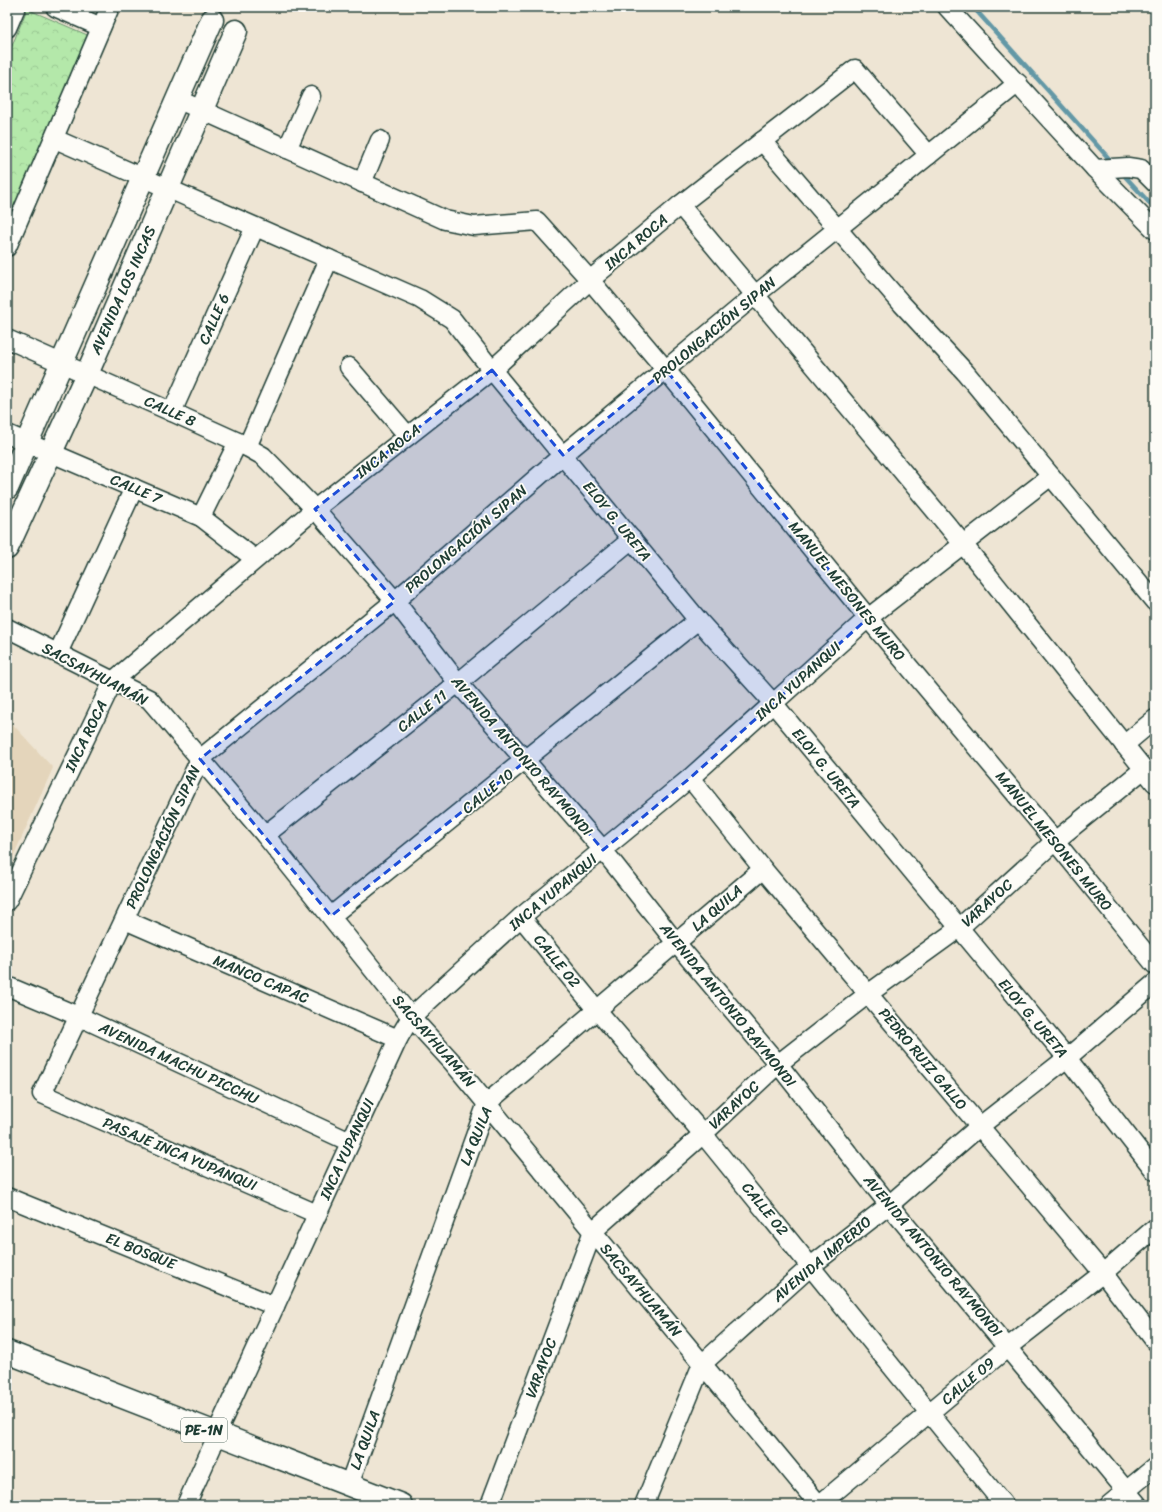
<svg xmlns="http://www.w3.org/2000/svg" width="1162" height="1512" font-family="Sriracha,sans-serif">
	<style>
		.built { fill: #e4d5bb }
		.park { fill: url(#park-crowns); stroke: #6a926f }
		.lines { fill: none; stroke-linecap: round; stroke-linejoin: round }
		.stream { stroke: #6398a6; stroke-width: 4.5 }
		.street-casing { stroke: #1f3d34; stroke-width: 21 }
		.secondary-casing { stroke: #1f3d34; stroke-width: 25 }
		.highway-casing { stroke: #1f3d34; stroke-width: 25 }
		.street { stroke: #fdfcf7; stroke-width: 18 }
		.secondary { stroke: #fdfcf7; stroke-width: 22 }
		.highway { stroke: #fdfcf7; stroke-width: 22 }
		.marked { fill: #1d4ed8; fill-opacity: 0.2; stroke: #1d4ed8; stroke-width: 3; stroke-dasharray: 8 5; stroke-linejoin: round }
		.labels { text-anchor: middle; stroke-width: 3.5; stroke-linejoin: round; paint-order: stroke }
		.shield { fill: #fdfcf7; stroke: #62766e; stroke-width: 1 }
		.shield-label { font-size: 14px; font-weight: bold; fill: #1f3d34 }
		.street-label { font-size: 15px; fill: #1f3d34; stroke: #fdfcf7 }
	</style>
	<defs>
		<pattern id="park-crowns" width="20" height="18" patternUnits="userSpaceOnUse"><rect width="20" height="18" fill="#b4e8aa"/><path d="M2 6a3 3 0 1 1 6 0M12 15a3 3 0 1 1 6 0" fill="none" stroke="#9ac893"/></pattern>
	</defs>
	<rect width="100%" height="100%" fill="#eee5d4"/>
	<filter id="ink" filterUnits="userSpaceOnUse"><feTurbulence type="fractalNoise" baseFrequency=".025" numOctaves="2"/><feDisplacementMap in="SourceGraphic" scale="8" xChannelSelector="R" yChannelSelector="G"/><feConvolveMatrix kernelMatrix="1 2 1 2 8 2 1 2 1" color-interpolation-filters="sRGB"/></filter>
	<g filter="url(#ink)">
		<path class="built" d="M7 718 53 768 7 870Z"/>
		<path class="park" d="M27 9 92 37 7 232V58Z"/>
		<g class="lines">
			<g class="stream">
				<path d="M973 7 1113 163"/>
				<path d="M1121 172 1155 209"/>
			</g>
			<defs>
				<g id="street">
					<path d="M55 7 101 27"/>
					<path d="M947 7 1095 169 1155 230"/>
					<path d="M7 28 16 7"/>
					<path d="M177 99 445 220 474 226 537 221 590 280 666 370 868 618 1055 841 1155 965"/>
					<path d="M55 139 420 299 452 319 492 370 698 620 773 703 1067 1058 1155 1171"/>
					<path d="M762 141 902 304 965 372 1155 602"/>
					<path d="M287 149 311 96"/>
					<path d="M1095 169 1128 167 1141 169 1155 183"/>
					<path d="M362 183 380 140"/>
					<path d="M680 205 963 544 1155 783"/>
					<path d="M7 247 110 7"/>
					<path d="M7 339 172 412 238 442 263 456 315 509 395 601 458 683 603 850 677 944 778 1064 889 1205 1138 1505"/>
					<path d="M349 367 408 436"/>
					<path d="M172 412 255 227"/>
					<path d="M7 434 201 517 255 559"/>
					<path d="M247 447 329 259"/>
					<path d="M201 517 238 442"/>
					<path d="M7 628 149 699 265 835 411 1017 454 1064 819 1505"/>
					<path d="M58 653 134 488"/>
					<path d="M1124 745 1155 719"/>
					<path d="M690 778 763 869 1103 1273 1155 1341"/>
					<path d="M265 835 458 683 632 539"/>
					<path d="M7 901 113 681 315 509 492 370 590 280 680 205 855 69 929 155"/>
					<path d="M331 916 698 620"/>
					<path d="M521 917 596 1009 703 1134 1004 1505"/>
					<path d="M125 920 398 1039"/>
					<path d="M7 986 78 1016 350 1142"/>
					<path d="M7 1197 275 1306"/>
					<path d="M317 1214 42 1094 200 759 395 601 563 455 754 296 1018 83"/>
					<path d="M216 1434 398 1039 411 1017 521 917 690 778 868 618 1051 476"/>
					<path d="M349 1485 487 1103 763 869"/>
					<path d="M186 1505 212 1447"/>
					<path d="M490 1505 593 1231 703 1134 778 1064 868 994 958 929 1055 841 1144 769"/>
					<path d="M644 1505 702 1364 811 1266 889 1205 980 1126 1067 1058 1155 983"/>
					<path d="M819 1505 1008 1347 1103 1273 1155 1228"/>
					<path d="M1109 1505 1155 1467"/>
				</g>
				<g id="secondary">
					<path d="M7 488 212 20"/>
					<path d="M7 548 87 374 236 31"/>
				</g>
				<path id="highway" d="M7 1352 401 1505"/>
			</defs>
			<use href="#street" class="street-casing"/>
			<use href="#secondary" class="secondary-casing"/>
			<use href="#highway" class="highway-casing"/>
			<use href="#street" class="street"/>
			<use href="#secondary" class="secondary"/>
			<use href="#highway" class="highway"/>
		</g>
	</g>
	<path class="marked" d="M492 370 563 455 666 370 868 618 690 778 603 850 527 760 331 916 200 759 395 601 315 509Z"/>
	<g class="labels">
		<rect class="shield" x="181" y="1418" width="46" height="24" rx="3"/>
		<g class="shield-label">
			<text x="204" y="1435">PE-1N</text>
		</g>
		<g class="street-label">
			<text transform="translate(636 242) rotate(-40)" y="5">INCA ROCA</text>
			<text transform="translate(123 290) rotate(-66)" y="5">AVENIDA LOS INCAS</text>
			<text transform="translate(214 319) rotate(-66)" y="5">CALLE 6</text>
			<text transform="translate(714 330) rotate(-40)" y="5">PROLONGACIÓN SIPAN</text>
			<text transform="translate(170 411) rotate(24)" y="5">CALLE 8</text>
			<text transform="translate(388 451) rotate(-38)" y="5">INCA ROCA</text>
			<text transform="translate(136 489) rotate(23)" y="5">CALLE 7</text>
			<text transform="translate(617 521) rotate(51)" y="5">ELOY G. URETA</text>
			<text transform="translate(466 539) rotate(-41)" y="5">PROLONGACIÓN SIPAN</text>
			<text transform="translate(847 591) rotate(51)" y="5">MANUEL MESONES MURO</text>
			<text transform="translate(95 674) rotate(28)" y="5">SACSAYHUAMÁN</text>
			<text transform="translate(798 681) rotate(-42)" y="5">INCA YUPANQUI</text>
			<text transform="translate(422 711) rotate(-38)" y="5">CALLE 11</text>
			<text transform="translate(86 736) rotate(-64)" y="5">INCA ROCA</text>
			<text transform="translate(522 756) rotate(49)" y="5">AVENIDA ANTONIO RAYMONDI</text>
			<text transform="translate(826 768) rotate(51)" y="5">ELOY G. URETA</text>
			<text transform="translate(488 791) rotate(-39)" y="5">CALLE 10</text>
			<text transform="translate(163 837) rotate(-65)" y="5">PROLONGACIÓN SIPAN</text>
			<text transform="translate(1054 841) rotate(51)" y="5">MANUEL MESONES MURO</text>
			<text transform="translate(553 892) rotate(-40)" y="5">INCA YUPANQUI</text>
			<text transform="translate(987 903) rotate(-42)" y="5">VARAYOC</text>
			<text transform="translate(717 908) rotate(-41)" y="5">LA QUILA</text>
			<text transform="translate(557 961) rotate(51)" y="5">CALLE 02</text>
			<text transform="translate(261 979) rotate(23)" y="5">MANCO CAPAC</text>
			<text transform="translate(728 1005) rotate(51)" y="5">AVENIDA ANTONIO RAYMONDI</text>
			<text transform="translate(1033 1018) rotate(50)" y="5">ELOY G. URETA</text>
			<text transform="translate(434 1041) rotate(49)" y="5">SACSAYHUAMÁN</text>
			<text transform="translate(923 1059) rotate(50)" y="5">PEDRO RUIZ GALLO</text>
			<text transform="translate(179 1063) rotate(25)" y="5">AVENIDA MACHU PICCHU</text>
			<text transform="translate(734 1105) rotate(-43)" y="5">VARAYOC</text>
			<text transform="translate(476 1136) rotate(-68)" y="5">LA QUILA</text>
			<text transform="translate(347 1149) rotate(-65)" y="5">INCA YUPANQUI</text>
			<text transform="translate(180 1154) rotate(23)" y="5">PASAJE INCA YUPANQUI</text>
			<text transform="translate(765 1209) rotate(51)" y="5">CALLE 02</text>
			<text transform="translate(141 1251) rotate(22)" y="5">EL BOSQUE</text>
			<text transform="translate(933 1256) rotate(50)" y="5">AVENIDA ANTONIO RAYMONDI</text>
			<text transform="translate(822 1259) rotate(-40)" y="5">AVENIDA IMPERIO</text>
			<text transform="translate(641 1290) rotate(50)" y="5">SACSAYHUAMÁN</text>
			<text transform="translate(541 1368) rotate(-69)" y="5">VARAYOC</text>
			<text transform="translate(968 1381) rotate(-40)" y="5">CALLE 09</text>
			<text transform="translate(365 1440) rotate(-70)" y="5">LA QUILA</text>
		</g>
	</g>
	<rect width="1162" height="1512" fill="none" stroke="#fdfcf7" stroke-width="24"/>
	<rect x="12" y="12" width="1138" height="1488" fill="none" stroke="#1f3d34" stroke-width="1.5" filter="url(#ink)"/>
</svg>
